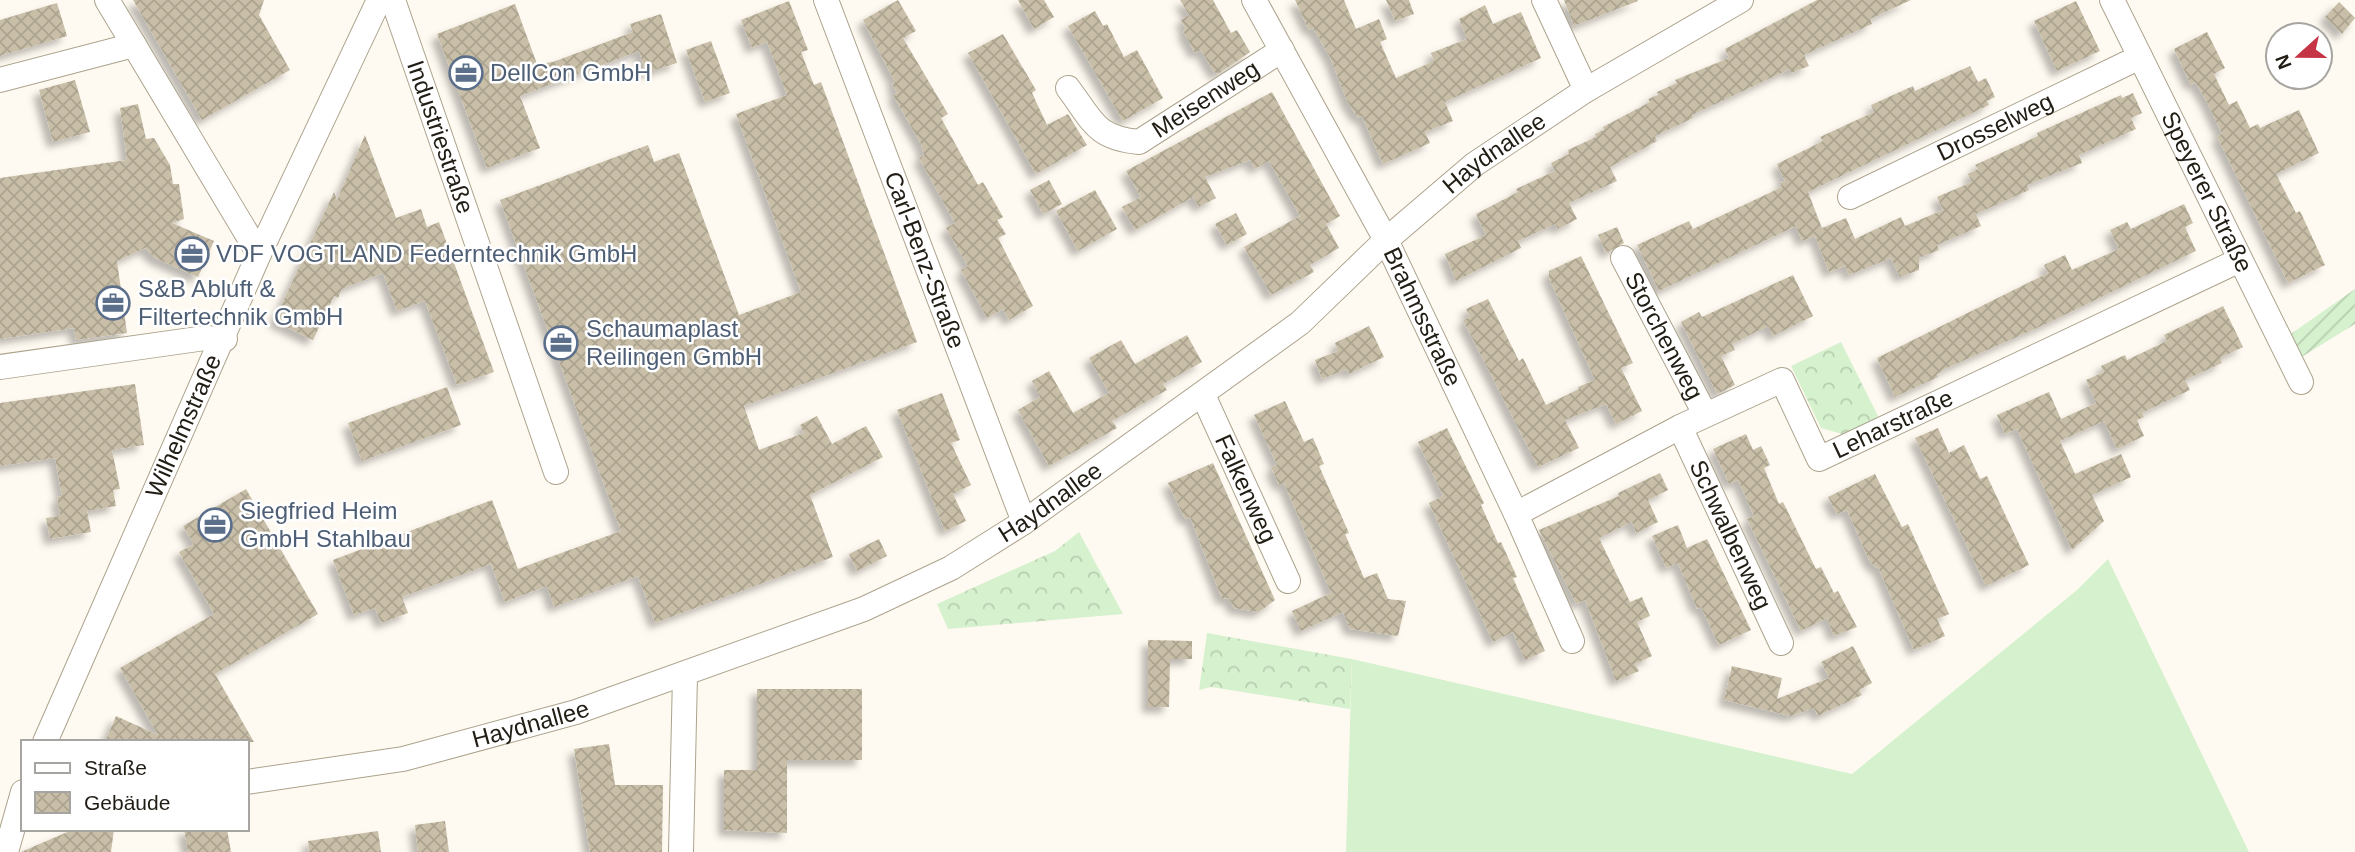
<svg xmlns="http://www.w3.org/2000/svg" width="2355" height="852" font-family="Helvetica,sans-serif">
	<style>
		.grass { fill: #d6f1ce }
		.forest { fill: url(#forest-crowns) }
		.garden { fill: url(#garden-furrows) }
		.building { fill: url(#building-cross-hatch); filter: url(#shadow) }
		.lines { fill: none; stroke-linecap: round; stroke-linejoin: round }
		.street-casing { stroke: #aca38d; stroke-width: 26 }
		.street { stroke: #fff; stroke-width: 24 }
		.labels { text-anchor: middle; stroke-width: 5; stroke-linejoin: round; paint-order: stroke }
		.service-label { font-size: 24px; fill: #4e5e75; stroke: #fff; text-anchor: start }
		.street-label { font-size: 24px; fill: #211d15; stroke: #fff }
	</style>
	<defs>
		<pattern id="forest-crowns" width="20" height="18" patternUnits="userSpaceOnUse" patternTransform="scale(1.75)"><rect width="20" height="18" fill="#d6f1ce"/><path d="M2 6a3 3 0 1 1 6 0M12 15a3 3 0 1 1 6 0" fill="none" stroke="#b7ceb0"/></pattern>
		<pattern id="garden-furrows" width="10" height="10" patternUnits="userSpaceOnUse" patternTransform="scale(1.75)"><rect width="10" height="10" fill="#d6f1ce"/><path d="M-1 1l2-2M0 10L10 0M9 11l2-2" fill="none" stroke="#b7ceb0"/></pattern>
		<pattern id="building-cross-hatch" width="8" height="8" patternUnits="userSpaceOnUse" patternTransform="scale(1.75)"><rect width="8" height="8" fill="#c9bfa8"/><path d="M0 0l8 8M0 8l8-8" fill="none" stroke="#aca490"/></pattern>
		<filter id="shadow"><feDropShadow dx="-6" dy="6" stdDeviation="3.5" flood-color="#0004"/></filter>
	</defs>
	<rect width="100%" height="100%" fill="#fffaf1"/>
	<path class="grass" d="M2108 559 2249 852H1346L1352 659 1852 774 2077 590Z"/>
	<g class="forest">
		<path d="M1841 342 1880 420 1849 436 1821 428 1791 366Z"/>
		<path d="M1079 532 1123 614 948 629 937 604 1055 551Z"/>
		<path d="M1207 633 1352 659 1350 709 1211 687 1199 690Z"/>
	</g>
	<path class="garden" d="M2355 289V324L2300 358 2288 336Z"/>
	<g class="building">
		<path d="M133 0H264L259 15 290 70 202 120Z"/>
		<path d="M898 0 916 31 903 38 948 114 941 118 978 185 983 182 1003 217 997 220 1006 234 998 238 1033 306 1009 320 1003 309 987 318 961 270 968 266 946 228 955 223 919 158 924 155 921 144 893 95 897 93 892 84 895 82 863 20Z"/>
		<path d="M1018 0H1044L1054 17 1034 29Z"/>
		<path d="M1180 0H1213L1231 33 1237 30 1250 52 1218 74 1214 72 1201 50 1195 53 1183 31 1186 29 1181 20 1189 15Z"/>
		<path d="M1295 0H1344L1356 29 1379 19 1387 39 1380 42 1396 78 1434 61 1431 53 1467 39 1459 19 1485 5 1493 24 1521 12 1541 58 1445 102 1453 121 1425 132 1430 143 1383 164 1362 116 1358 118 1347 101 1330 57 1313 28 1309 30Z"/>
		<path d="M1386 0H1409L1414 14 1395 21Z"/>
		<path d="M1564 0H1637L1638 1 1574 26Z"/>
		<path d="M1817 0H1911L1870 19 1872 24 1804 55 1809 66 1791 73 1790 69 1692 115 1693 118 1655 136 1657 141 1610 167 1617 181 1569 203 1577 219 1558 229 1555 224 1518 241 1521 248 1456 281 1445 254 1486 235 1476 214 1518 192 1516 189 1555 171 1551 163 1569 154 1568 150 1596 137 1595 134 1604 130 1603 127 1650 102 1648 99 1658 95 1657 92 1677 83 1675 80 1729 58 1725 49Z"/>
		<path d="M789 1 808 50 801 52 814 85 821 82 917 342 744 406 759 450 804 433 800 425 817 416 832 444 866 426 883 457 810 495 833 557 655 623 638 576 554 607 547 586 505 602 491 564 402 597 408 613 381 623 375 608 354 615 333 560 492 500 518 569 621 531 500 200 648 145 654 162 679 153 739 315 801 292 736 114 787 95 767 42 752 48 741 20Z"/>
		<path d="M2076 1 2100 51 2057 71 2034 21Z"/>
		<path d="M2339 2 2355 18 2342 34 2325 17Z"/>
		<path d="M57 3 67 36 0 56V20Z"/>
		<path d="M515 4 537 64 553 62 633 32 630 24 661 14 677 63 646 73 639 51 520 96 540 148 487 168 437 34Z"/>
		<path d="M1095 11 1103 26 1107 24 1124 57 1137 50 1163 98 1123 121 1068 26Z"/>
		<path d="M2207 32 2225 68 2214 74 2229 105 2237 101 2250 128 2258 124 2260 128 2299 110 2319 153 2276 174 2296 213 2300 211 2325 265 2288 283 2217 136 2222 134 2206 100 2195 82 2191 85 2174 49Z"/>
		<path d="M1003 34 1036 90 1032 93 1047 125 1068 114 1087 145 1036 174 968 53Z"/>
		<path d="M711 41 730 93 705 102 686 50Z"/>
		<path d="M1970 66 1978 82 1986 78 1995 97 1987 101 1989 105 1808 192 1822 228 1846 218 1855 239 1901 217 1905 226 1943 210 1937 197 1972 182 1968 174 1978 169 1975 165 2038 136 2037 133 2121 95 2122 98 2133 93 2142 113 2131 118 2136 129 2079 155 2082 163 2027 185 2029 190 1976 214 1981 226 1937 245 1939 250 1919 258V270L1900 277 1891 258 1849 275 1845 266 1829 272 1815 236 1802 241 1796 226 1659 291 1637 245 1689 221 1693 229 1782 187 1780 183 1785 181 1777 164 1823 141 1820 137 1874 112 1871 105 1913 86 1915 91Z"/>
		<path d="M75 80 90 132 53 142 39 90Z"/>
		<path d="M1272 92 1340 216 1326 224 1339 248 1310 265 1314 272 1271 295 1244 247 1300 216 1269 161 1255 169 1250 160 1205 177 1216 198 1199 207 1193 197 1135 230 1122 207 1141 197 1126 171Z"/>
		<path d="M138 104 146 139 154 138 170 165 173 184H179L184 219 172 223 214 241 198 277 155 258 145 248 117 261 127 333 76 340 74 328 0 339V178L127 160 120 108Z"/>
		<path d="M365 135 396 218 421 209 427 227 439 222 494 372 457 385 425 301 397 311 383 273 342 289 338 298 334 296 313 340 274 321 334 192 337 200Z"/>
		<path d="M1049 180 1062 204 1043 214 1030 190Z"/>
		<path d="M1095 190 1117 229 1078 251 1056 211Z"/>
		<path d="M2184 204 2193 223 2185 227 2196 251 2046 324 1947 368 1937 374 1938 377 1895 397 1877 358 2048 273 2044 265 2065 255 2072 270 2119 249 2110 230 2127 222 2131 229Z"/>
		<path d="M1236 213 1247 234 1227 245 1215 224Z"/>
		<path d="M1617 227 1624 243 1606 253 1598 235Z"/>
		<path d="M1581 256 1633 363 1621 368 1642 411 1616 424 1606 404 1565 420 1579 448 1538 467 1463 320 1470 317 1466 309 1488 299 1519 361 1523 358 1546 405 1579 389 1578 387 1595 380 1549 278V271Z"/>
		<path d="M1793 275 1813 316 1773 336 1768 326 1732 344 1735 350 1721 356 1735 385 1717 394 1681 322 1699 312 1702 317Z"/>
		<path d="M2223 306 2243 347 2220 358 2222 363 2185 380 2190 390 2142 413 2144 417 2137 420 2144 436 2117 449 2104 421 2060 441 2075 474 2121 454 2131 477 2092 495 2104 521 2072 550 2017 429 2005 434 1997 415 2049 392 2061 419 2096 403 2086 380 2104 372 2101 366 2125 355 2127 360 2167 341 2164 335Z"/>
		<path d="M1369 326 1384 357 1349 374 1347 369 1322 379 1315 360 1338 351 1335 343Z"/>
		<path d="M1187 335 1202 362 1163 384 1167 390 1112 421 1117 428 1049 466 1018 410 1040 397 1032 381 1049 371 1073 413 1109 393 1089 358 1121 340 1135 364Z"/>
		<path d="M135 384 144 445 112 450 120 489 113 490 116 506 87 511 91 532 50 539 46 518 60 516 57 497 62 496 55 458 0 466V403Z"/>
		<path d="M447 387 461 425 362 461 348 423Z"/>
		<path d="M942 393 960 440 951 443 971 485 953 494 966 521 945 531 897 410Z"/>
		<path d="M1285 401 1304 442 1313 438 1324 464 1319 466 1349 533 1345 534 1364 578 1377 573 1388 599 1406 601 1398 636 1350 629 1343 612 1301 631 1292 611 1331 593 1284 483 1279 485 1271 467 1277 465 1254 415Z"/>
		<path d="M1447 428 1484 503 1481 505 1498 543 1501 542 1517 577 1513 578 1545 651 1525 660 1513 632 1493 642 1429 503 1443 496 1418 442Z"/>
		<path d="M1938 428 1949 453 1964 445 1980 479 1987 476 2029 565 1986 586 1915 438Z"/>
		<path d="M1746 434 1753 450 1761 446 1770 465 1764 468 1779 504 1783 502 1816 569 1821 567 1834 593 1838 591 1857 627 1834 636 1827 618 1801 631 1747 519 1754 516 1738 480 1729 484 1713 449Z"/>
		<path d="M1213 463 1275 600 1259 612 1234 608 1229 598 1222 599 1190 517 1185 519 1168 483Z"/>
		<path d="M1660 473 1668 490 1648 500 1658 522 1636 533 1632 522 1599 538 1630 602 1642 597 1650 616 1637 622 1652 656 1635 664 1639 671 1616 681 1585 600 1576 604 1539 530 1619 496 1618 493Z"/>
		<path d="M1875 474 1902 527 1908 524 1949 614 1937 619 1945 636 1914 650 1878 567 1876 568 1869 560 1847 510 1837 514 1828 497Z"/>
		<path d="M246 489 318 614 215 674 254 742H105L116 716 158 735 120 668 214 614 179 552 194 544 183 526Z"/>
		<path d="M1678 525 1687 548 1707 539 1751 630 1719 645 1701 607 1697 609 1678 563 1666 568 1652 536Z"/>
		<path d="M879 539 887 556 857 571 849 554Z"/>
		<path d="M1148 640 1192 641V659H1170L1169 707H1148Z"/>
		<path d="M1853 646 1872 683 1859 690 1862 695 1818 716 1814 708 1791 716 1724 700 1732 666 1782 678 1777 699 1829 678 1821 662Z"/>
		<path d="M757 689H862V760H787V833L724 830V770H757Z"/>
		<path d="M609 744 615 785H663L662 852H590L574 749Z"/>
		<path d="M445 821 449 852H418L415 825Z"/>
		<path d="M114 829 111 852H21L72 830Z"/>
		<path d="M184 829H227L231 852H188Z"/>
		<path d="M378 831 381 852H309L308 841Z"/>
	</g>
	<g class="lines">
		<defs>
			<g id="street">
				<path d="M107 0 259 254"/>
				<path id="s1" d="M393 0 556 472"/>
				<path id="s2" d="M826 0 1024 522"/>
				<path id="s3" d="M1254 0 1386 240 1516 514 1572 641"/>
				<path d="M1544 0 1586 90"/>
				<path id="s4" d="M2112 0 2301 382"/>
				<path d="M0 80 134 45"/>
				<path id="s5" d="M1068 88C1093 121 1095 138 1139 142L1282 50"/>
				<path id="s6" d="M1850 197 2140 57"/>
				<path id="s7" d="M1623 258 1705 414"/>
				<path d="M0 367 205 338 225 339"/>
				<path id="s8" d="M1203 395 1288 581"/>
				<path id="s9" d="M1680 427 1781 643"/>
				<path id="s10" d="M1516 514 1680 427 1782 380 1819 459 2240 260"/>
				<path id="s11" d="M45 742 259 254 379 0"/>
				<path id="s12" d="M247 782 403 759 576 712 864 609 951 568 1024 522 1300 323 1386 240 1475 164 1586 90 1741 0"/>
				<path d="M6 852 23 792"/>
				<path d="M681 852 685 675"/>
			</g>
		</defs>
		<use href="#street" class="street-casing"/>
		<use href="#street" class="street"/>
	</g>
	<defs>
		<symbol id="office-ring" viewBox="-11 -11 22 22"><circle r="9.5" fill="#fff" stroke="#5c6f8a" stroke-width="1.5"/><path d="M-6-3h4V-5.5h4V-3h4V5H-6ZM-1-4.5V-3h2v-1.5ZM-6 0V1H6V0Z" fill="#5c6f8a"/></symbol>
	</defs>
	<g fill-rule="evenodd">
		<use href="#office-ring" x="447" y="54" width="38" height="38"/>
		<use href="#office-ring" x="173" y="235" width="38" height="38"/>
		<use href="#office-ring" x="94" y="284" width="38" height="38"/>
		<use href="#office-ring" x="542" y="324" width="38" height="38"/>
		<use href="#office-ring" x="196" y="506" width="38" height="38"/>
	</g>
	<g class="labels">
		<g class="service-label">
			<text x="490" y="81">DellCon GmbH</text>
			<text x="216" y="262">VDF VOGTLAND Federntechnik GmbH</text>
			<text x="138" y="297">S&amp;B Abluft &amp;<tspan x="138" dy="28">Filtertechnik GmbH</tspan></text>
			<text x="586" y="337">Schaumaplast<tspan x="586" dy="28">Reilingen GmbH</tspan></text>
			<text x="240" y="519">Siegfried Heim<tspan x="240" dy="28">GmbH Stahlbau</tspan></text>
		</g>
		<g class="street-label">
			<text dy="8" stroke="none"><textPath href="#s5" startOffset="173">Meisenweg</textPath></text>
			<text dy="8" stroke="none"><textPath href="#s6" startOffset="161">Drosselweg</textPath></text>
			<text dy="8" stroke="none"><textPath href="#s1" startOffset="145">Industriestraße</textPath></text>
			<text dy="8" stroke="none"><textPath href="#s12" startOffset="1424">Haydnallee</textPath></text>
			<text dy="8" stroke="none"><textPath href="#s4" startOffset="214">Speyerer Straße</textPath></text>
			<text dy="8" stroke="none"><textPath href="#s2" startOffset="278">Carl-Benz-Straße</textPath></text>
			<text dy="8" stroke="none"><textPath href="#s3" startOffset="359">Brahmsstraße</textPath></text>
			<text dy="8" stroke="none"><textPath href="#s7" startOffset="88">Storchenweg</textPath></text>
			<text dy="8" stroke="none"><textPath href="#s10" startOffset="467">Leharstraße</textPath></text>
			<text dy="8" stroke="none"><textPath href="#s11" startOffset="345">Wilhelmstraße</textPath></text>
			<text dy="8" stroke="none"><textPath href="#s8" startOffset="103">Falkenweg</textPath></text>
			<text dy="8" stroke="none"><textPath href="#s12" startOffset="858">Haydnallee</textPath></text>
			<text dy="8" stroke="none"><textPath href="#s9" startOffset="119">Schwalbenweg</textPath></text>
			<text dy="8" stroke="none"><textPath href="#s12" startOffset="290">Haydnallee</textPath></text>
		</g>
	</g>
	<rect x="21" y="740" width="228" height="91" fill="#ffffff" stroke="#a6a5a1" stroke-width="2"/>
	<rect x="35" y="763" width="35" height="10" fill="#ffffff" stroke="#a6a5a1" stroke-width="2"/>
	<text x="84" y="775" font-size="21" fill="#211d15">Straße</text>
	<rect x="35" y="792" width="35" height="21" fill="url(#building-cross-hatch)" stroke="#a6a5a1" stroke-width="2"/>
	<text x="84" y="810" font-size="21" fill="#211d15">Gebäude</text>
	<g transform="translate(2299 56) rotate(249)"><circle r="33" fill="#ffffff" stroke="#a6a5a1" stroke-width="2"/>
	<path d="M0-5L12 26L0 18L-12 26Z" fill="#c63546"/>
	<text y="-10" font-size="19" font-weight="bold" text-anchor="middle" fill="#211d15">N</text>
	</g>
</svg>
